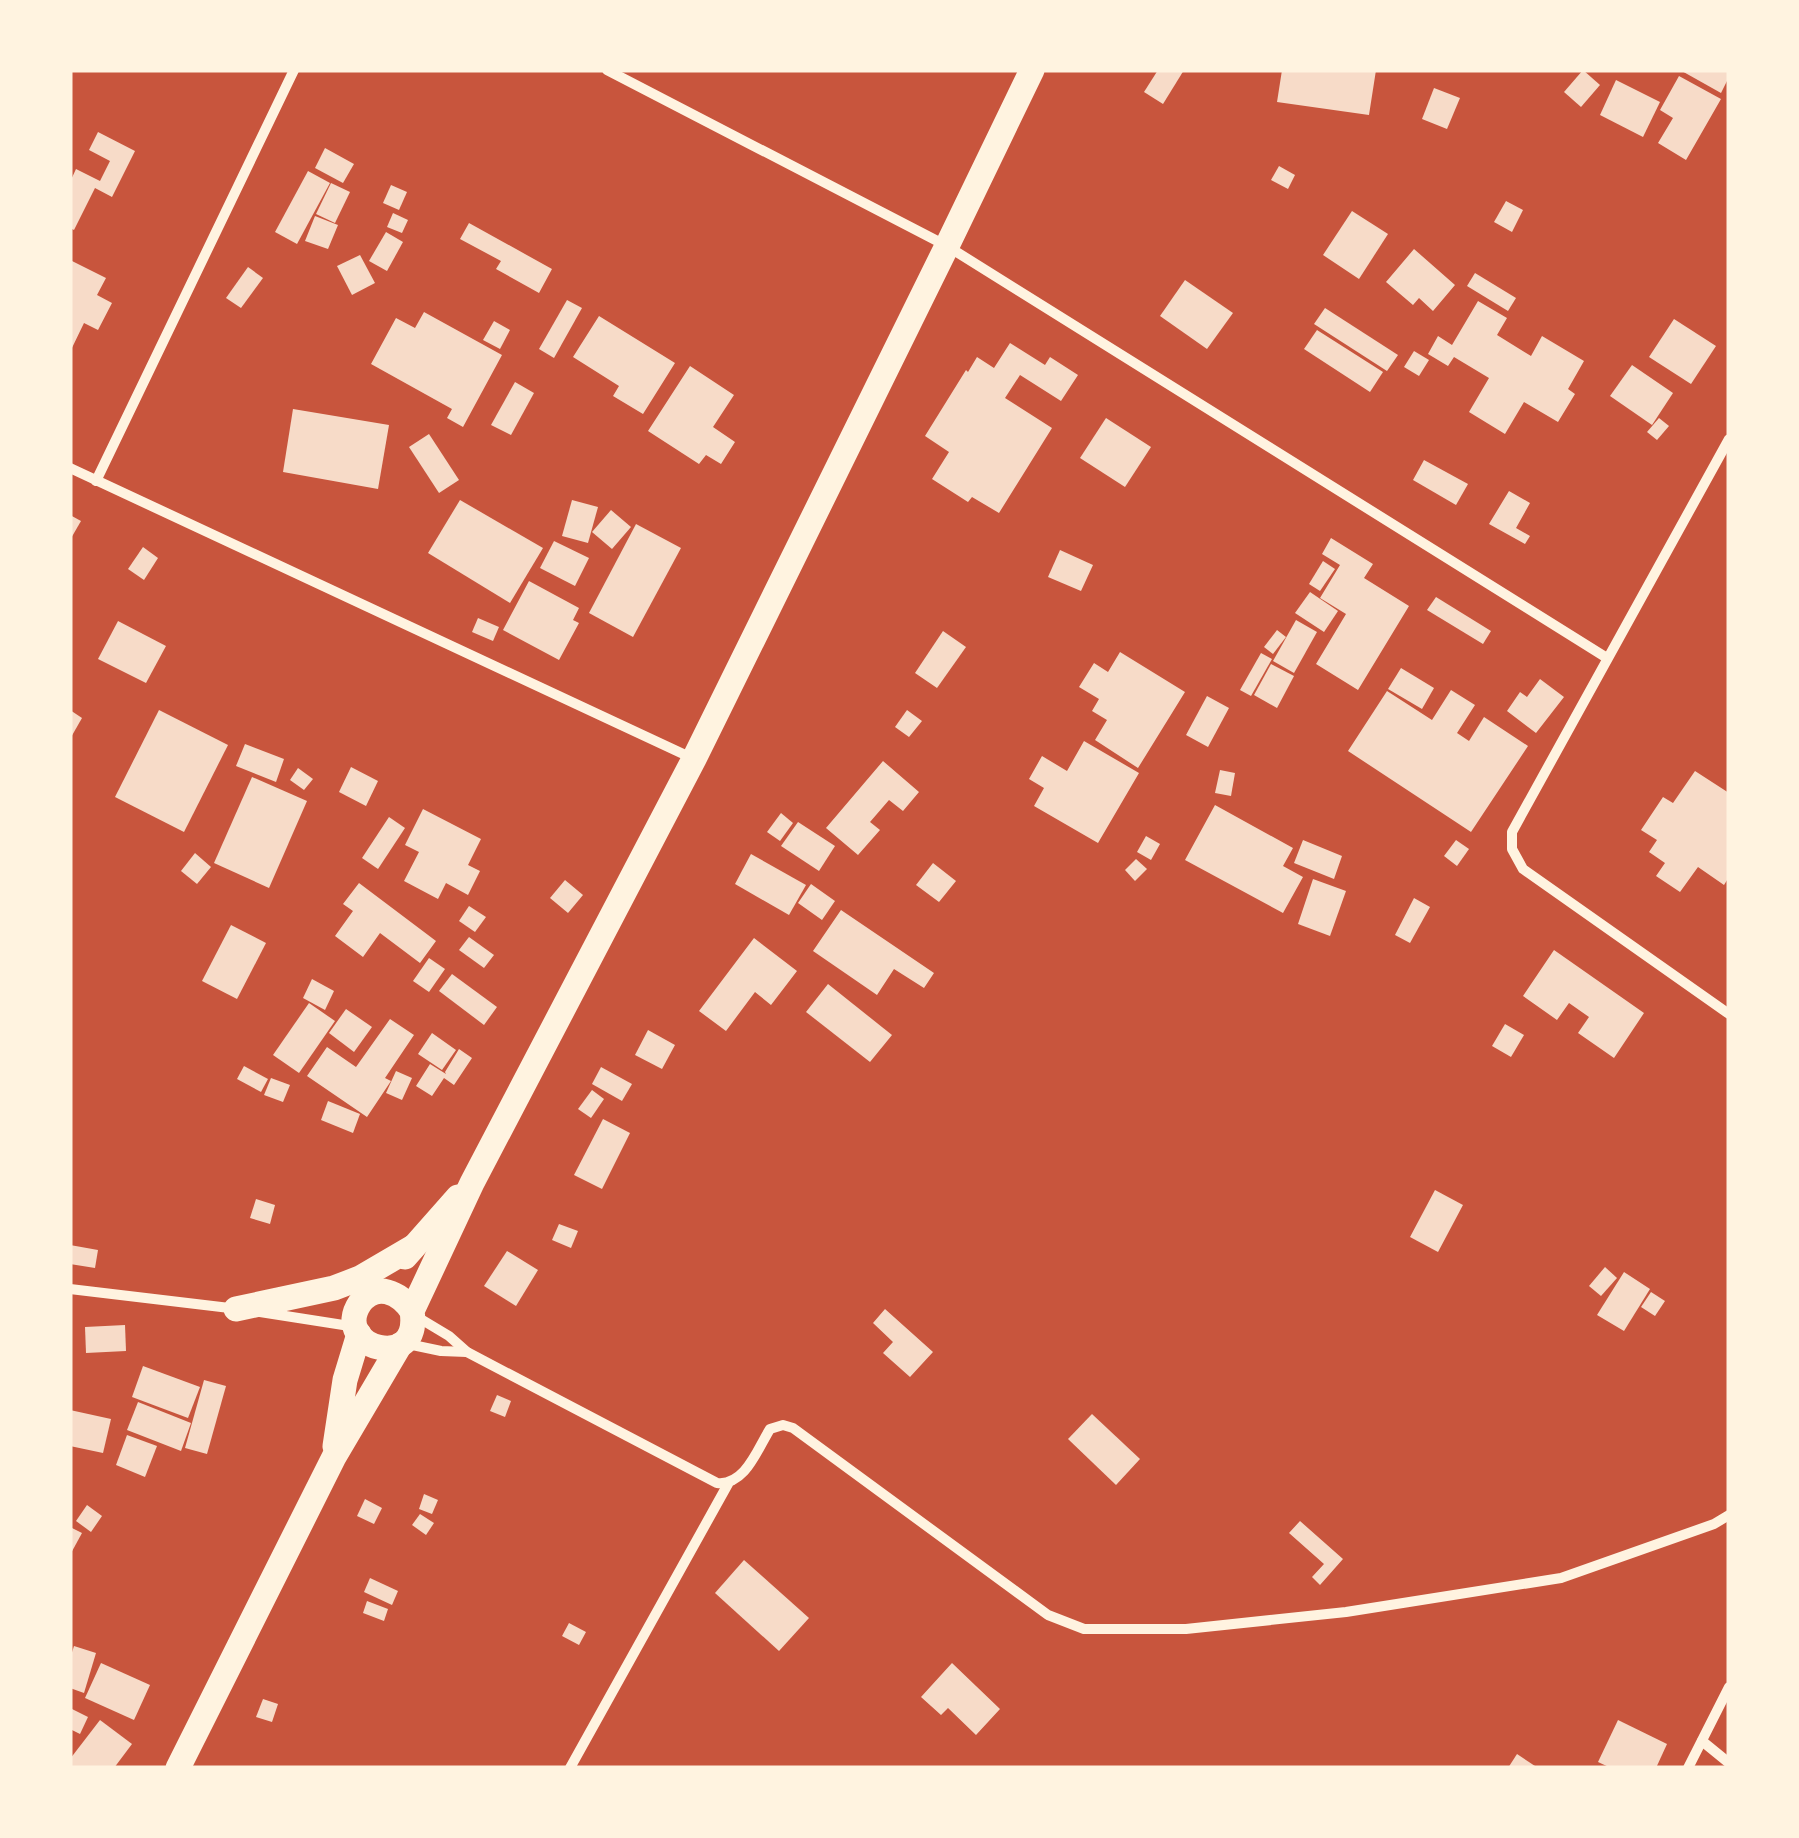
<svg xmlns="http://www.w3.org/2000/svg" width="1799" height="1838" font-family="Commissioner,sans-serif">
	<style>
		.building { fill: #f7dbc8 }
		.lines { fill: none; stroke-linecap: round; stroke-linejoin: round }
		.minor { stroke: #fff3e0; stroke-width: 10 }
		.primary { stroke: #fff3e0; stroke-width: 25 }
	</style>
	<rect width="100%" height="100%" fill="#c8553d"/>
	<g class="building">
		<path d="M1158 70H1184L1163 104 1144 92Z"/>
		<path d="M1282 70H1376L1369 115 1277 102Z"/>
		<path d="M1583 70 1600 85 1581 107 1564 92Z"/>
		<path d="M1680 70H1729V77L1721 93Z"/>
		<path d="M1679 76 1721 99 1686 160 1658 143 1673 118 1660 110Z"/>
		<path d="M1616 80 1660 102 1643 137 1600 115Z"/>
		<path d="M1434 88 1460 98 1447 129 1422 119Z"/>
		<path d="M98 132 135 151 112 197 95 188 74 230 70 228V182L76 169 100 181 110 161 89 150Z"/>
		<path d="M325 148 354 164 343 183 315 168Z"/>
		<path d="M1279 166 1295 175 1288 189 1271 180Z"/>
		<path d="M308 171 330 183 297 244 275 232Z"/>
		<path d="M331 183 350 192 335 223 316 214Z"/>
		<path d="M391 185 407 192 399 210 383 203Z"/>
		<path d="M1506 201 1523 210 1512 232 1494 222Z"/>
		<path d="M1352 211 1388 234 1359 279 1323 255Z"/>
		<path d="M393 213 408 220 402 233 387 227Z"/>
		<path d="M315 216 338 225 328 249 305 241Z"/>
		<path d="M469 223 552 269 539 293 496 269 501 261 460 239Z"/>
		<path d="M386 232 403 242 387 271 369 261Z"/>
		<path d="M1414 249 1455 285 1433 311 1419 298 1413 305 1386 282Z"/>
		<path d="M360 255 375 283 352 295 337 266Z"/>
		<path d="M70 260 106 278 97 295 112 303 98 330 84 323 70 352Z"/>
		<path d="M248 267 263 278 241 308 226 298Z"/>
		<path d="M1475 273 1516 298 1508 311 1467 286Z"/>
		<path d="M1185 280 1233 313 1207 349 1160 316Z"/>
		<path d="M567 300 582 308 554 358 539 349Z"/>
		<path d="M1478 301 1507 318 1497 335 1531 356 1542 336 1584 361 1568 389 1575 394 1558 422 1524 402 1505 434 1469 412 1489 378 1454 357 1448 366 1428 354 1438 336 1452 345Z"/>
		<path d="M1325 308 1398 355 1387 371 1314 324Z"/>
		<path d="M424 312 502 355 463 427 447 418 452 409 371 364 396 318 415 328Z"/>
		<path d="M599 316 675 363 643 414 613 396 619 386 573 357Z"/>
		<path d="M1674 319 1716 346 1691 384 1649 357Z"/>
		<path d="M494 321 510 330 500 349 483 340Z"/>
		<path d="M1317 330 1383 372 1370 392 1304 349Z"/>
		<path d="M1010 343 1045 365 1050 357 1078 375 1061 401 1020 375 1005 398 1052 428 999 513 972 497 968 502 932 479 949 452 925 436 966 370 968 372 977 357 994 368Z"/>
		<path d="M1414 351 1429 360 1419 376 1404 367Z"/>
		<path d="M1632 365 1673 393 1652 425 1610 396Z"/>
		<path d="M690 366 734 395 713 427 735 442 721 464 706 455 699 464 648 431Z"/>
		<path d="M515 382 534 393 511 435 491 425Z"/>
		<path d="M293 409 389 425 378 489 283 472Z"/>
		<path d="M1106 418 1151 447 1125 487 1080 458Z"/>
		<path d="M1659 418 1669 426 1657 440 1647 432Z"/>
		<path d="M429 434 459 480 439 493 409 447Z"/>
		<path d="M1424 460 1468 484 1456 505 1413 480Z"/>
		<path d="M1509 491 1530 503 1516 528 1530 536 1525 544 1489 524Z"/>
		<path d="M460 500 543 548 510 603 428 553Z"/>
		<path d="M572 500 598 507 588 543 562 536Z"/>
		<path d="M611 510 631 527 612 549 592 532Z"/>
		<path d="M70 515 81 521 70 540Z"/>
		<path d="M636 524 681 548 633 637 589 613Z"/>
		<path d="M1331 538 1373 564 1364 578 1409 606 1358 690 1316 664 1346 614 1320 598 1340 565 1322 554Z"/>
		<path d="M554 541 589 558 575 586 540 568Z"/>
		<path d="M143 547 158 558 144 580 128 569Z"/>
		<path d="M1060 550 1093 565 1081 591 1048 577Z"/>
		<path d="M1323 561 1335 569 1320 591 1309 584Z"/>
		<path d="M529 581 579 608 573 620 579 623 559 660 503 630Z"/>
		<path d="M1310 592 1338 611 1324 632 1295 613Z"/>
		<path d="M1436 597 1491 631 1483 644 1427 610Z"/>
		<path d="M478 618 499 627 493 641 472 632Z"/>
		<path d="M1296 620 1317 632 1294 673 1273 661Z"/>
		<path d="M118 621 166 646 146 683 98 659Z"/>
		<path d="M1277 630 1286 637 1273 654 1264 647Z"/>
		<path d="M943 631 966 647 937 688 915 673Z"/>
		<path d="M1120 652 1185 692 1138 768 1095 740 1107 720 1092 711 1099 699 1079 687 1094 663 1108 672Z"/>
		<path d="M1261 653 1272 659 1251 696 1240 690Z"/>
		<path d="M1271 664 1294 676 1277 708 1254 695Z"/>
		<path d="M1401 668 1434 688 1422 709 1388 689Z"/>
		<path d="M1540 679 1564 697 1536 733 1507 711 1520 692 1527 697Z"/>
		<path d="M1451 690 1475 705 1457 733 1469 741 1484 717 1528 746 1471 832 1348 751 1387 691 1432 720Z"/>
		<path d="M1207 696 1229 708 1208 747 1186 735Z"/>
		<path d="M70 710 82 718 70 739Z"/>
		<path d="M159 710 228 745 184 832 115 797Z"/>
		<path d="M907 710 922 721 909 737 895 727Z"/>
		<path d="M1084 741 1139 773 1098 843 1034 806 1044 788 1029 779 1042 756 1067 771Z"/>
		<path d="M245 744 284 759 276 782 236 766Z"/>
		<path d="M883 761 919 792 903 811 889 800 870 822 880 830 858 855 826 828Z"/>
		<path d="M351 767 378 781 366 806 339 792Z"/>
		<path d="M298 768 313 779 304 790 290 780Z"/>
		<path d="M1220 770 1235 773 1231 796 1215 793Z"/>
		<path d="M1695 771 1729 793V877L1724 885 1698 867 1680 892 1656 876 1665 863 1649 852 1657 840 1641 830 1663 797 1673 803Z"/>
		<path d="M252 777 307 801 269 888 214 863Z"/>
		<path d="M1215 805 1293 848 1283 866 1303 877 1283 913 1185 860Z"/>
		<path d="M423 809 481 839 468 865 480 871 468 895 446 883 438 899 404 881 419 852 405 845Z"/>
		<path d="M781 813 793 823 780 841 767 832Z"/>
		<path d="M389 817 405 828 378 869 362 858Z"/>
		<path d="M798 822 835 846 819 871 781 846Z"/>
		<path d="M1146 836 1160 844 1151 860 1137 852Z"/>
		<path d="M1303 840 1342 856 1334 879 1294 863Z"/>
		<path d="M1456 840 1469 849 1457 866 1444 856Z"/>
		<path d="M195 853 211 867 197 884 181 871Z"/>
		<path d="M751 854 806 885 789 915 735 884Z"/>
		<path d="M1136 859 1147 869 1135 881 1125 870Z"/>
		<path d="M933 863 956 881 939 902 916 885Z"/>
		<path d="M1313 879 1346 891 1330 936 1298 924Z"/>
		<path d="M565 880 583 895 568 913 550 898Z"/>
		<path d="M359 883 436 941 420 963 380 933 363 957 335 936 353 911 343 904Z"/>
		<path d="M811 884 835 901 822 920 798 903Z"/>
		<path d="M1414 898 1430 907 1410 943 1395 935Z"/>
		<path d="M469 906 486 917 475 932 459 921Z"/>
		<path d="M841 910 934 973 924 988 894 969 877 995 813 951Z"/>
		<path d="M231 925 266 943 237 999 202 981Z"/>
		<path d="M469 937 494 955 484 968 459 950Z"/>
		<path d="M754 938 797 971 771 1005 755 992 726 1031 699 1011Z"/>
		<path d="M1554 950 1644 1013 1614 1058 1578 1033 1589 1017 1569 1003 1557 1020 1523 996Z"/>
		<path d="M429 958 445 969 429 992 413 981Z"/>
		<path d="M452 974 497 1007 484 1025 439 991Z"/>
		<path d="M312 979 334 991 325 1010 303 998Z"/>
		<path d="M828 984 892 1035 870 1062 806 1012Z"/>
		<path d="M309 1003 335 1021 299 1073 273 1055Z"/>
		<path d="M346 1009 372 1027 354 1052 329 1033Z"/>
		<path d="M390 1019 414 1035 385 1078 391 1081 367 1117 307 1076 327 1047 356 1067Z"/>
		<path d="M1505 1024 1524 1035 1511 1057 1492 1046Z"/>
		<path d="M648 1030 675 1045 662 1069 635 1055Z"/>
		<path d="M432 1033 456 1050 442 1070 418 1054Z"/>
		<path d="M459 1049 472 1058 454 1085 444 1078 432 1096 416 1086 430 1064 446 1074 445 1072Z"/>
		<path d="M244 1066 268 1079 261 1092 237 1079Z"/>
		<path d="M601 1067 632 1084 622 1101 592 1084Z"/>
		<path d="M396 1071 412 1078 402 1100 386 1093Z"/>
		<path d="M271 1078 290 1085 283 1102 264 1095Z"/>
		<path d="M592 1090 604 1099 591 1118 578 1109Z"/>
		<path d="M328 1101 360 1114 353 1133 321 1120Z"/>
		<path d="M603 1119 630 1133 602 1189 574 1175Z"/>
		<path d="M1435 1190 1463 1205 1438 1252 1410 1237Z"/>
		<path d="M256 1199 275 1205 270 1224 250 1218Z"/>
		<path d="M559 1224 578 1231 571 1248 552 1240Z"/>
		<path d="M70 1245 98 1250 95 1268 70 1264Z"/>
		<path d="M507 1251 538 1270 516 1306 484 1286Z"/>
		<path d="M1605 1267 1617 1278 1601 1296 1589 1286Z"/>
		<path d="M1624 1272 1650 1289 1624 1331 1597 1315Z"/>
		<path d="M1651 1292 1665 1301 1655 1316 1641 1307Z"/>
		<path d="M885 1309 933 1352 910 1377 883 1353 893 1342 873 1323Z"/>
		<path d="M125 1325 126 1351 86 1353 85 1327Z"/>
		<path d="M143 1366 200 1387 188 1418 132 1397Z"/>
		<path d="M204 1380 226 1386 207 1454 185 1448Z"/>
		<path d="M497 1395 511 1401 505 1417 490 1411Z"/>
		<path d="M138 1402 191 1423 181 1451 127 1430Z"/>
		<path d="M70 1410 111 1419 103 1453 70 1446Z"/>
		<path d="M1092 1414 1140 1459 1116 1485 1068 1439Z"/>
		<path d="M127 1435 157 1446 145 1477 116 1465Z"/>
		<path d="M424 1494 438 1500 432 1514 419 1509Z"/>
		<path d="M365 1499 382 1508 374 1524 357 1516Z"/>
		<path d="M87 1505 102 1516 91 1532 76 1521Z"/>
		<path d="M420 1514 434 1523 426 1535 412 1525Z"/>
		<path d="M1300 1521 1343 1559 1320 1585 1312 1577 1324 1564 1289 1533Z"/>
		<path d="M70 1527 82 1533 70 1555Z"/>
		<path d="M744 1560 809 1618 779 1651 715 1593Z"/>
		<path d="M370 1578 398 1591 392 1605 364 1592Z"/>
		<path d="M367 1601 388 1609 384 1621 363 1613Z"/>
		<path d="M569 1623 586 1632 579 1645 562 1636Z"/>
		<path d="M74 1646 96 1653 84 1693 70 1688V1659Z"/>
		<path d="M101 1663 150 1685 134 1720 85 1698Z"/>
		<path d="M952 1663 1000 1709 976 1735 948 1708 941 1715 921 1697Z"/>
		<path d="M263 1699 278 1704 272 1722 256 1717Z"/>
		<path d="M70 1708 88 1717 80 1734 70 1729Z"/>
		<path d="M100 1720 132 1744 114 1768H70V1759Z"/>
		<path d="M1618 1720 1667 1744 1656 1768H1611L1598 1762Z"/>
		<path d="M1517 1754 1538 1768H1508Z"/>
	</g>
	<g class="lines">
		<g class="minor">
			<path d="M607 70 947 246 1607 658"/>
			<path d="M1729 439 1512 832V849L1523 869 1729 1014"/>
			<path d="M70 468 694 759"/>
			<path d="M96 481 294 70"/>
			<path d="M70 1289 238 1309"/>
			<path d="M260 1312 356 1327"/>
			<path d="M414 1315 449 1336 467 1352 717 1483C745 1486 757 1450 770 1429L783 1425 793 1428 1048 1615 1084 1629H1186L1346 1612 1561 1578 1714 1524 1729 1515"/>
			<path d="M403 1343 441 1351 467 1352"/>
			<path d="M1702 1741 1729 1763"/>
			<path d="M570 1768 728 1484"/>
			<path d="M1688 1768 1729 1687"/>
		</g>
		<g class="primary">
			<path d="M405 1257 458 1197"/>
			<path d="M236 1309 334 1288 360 1278 413 1247"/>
			<path d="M412 1311C400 1293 376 1281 360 1303 330 1347 422 1374 412 1311L472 1183 694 759 947 246 1032 70"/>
			<path d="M335 1446 345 1380 359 1334"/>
			<path d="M178 1768 334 1457 400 1345"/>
		</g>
	</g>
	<rect width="1799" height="1838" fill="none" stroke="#fff3e0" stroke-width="145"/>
</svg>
